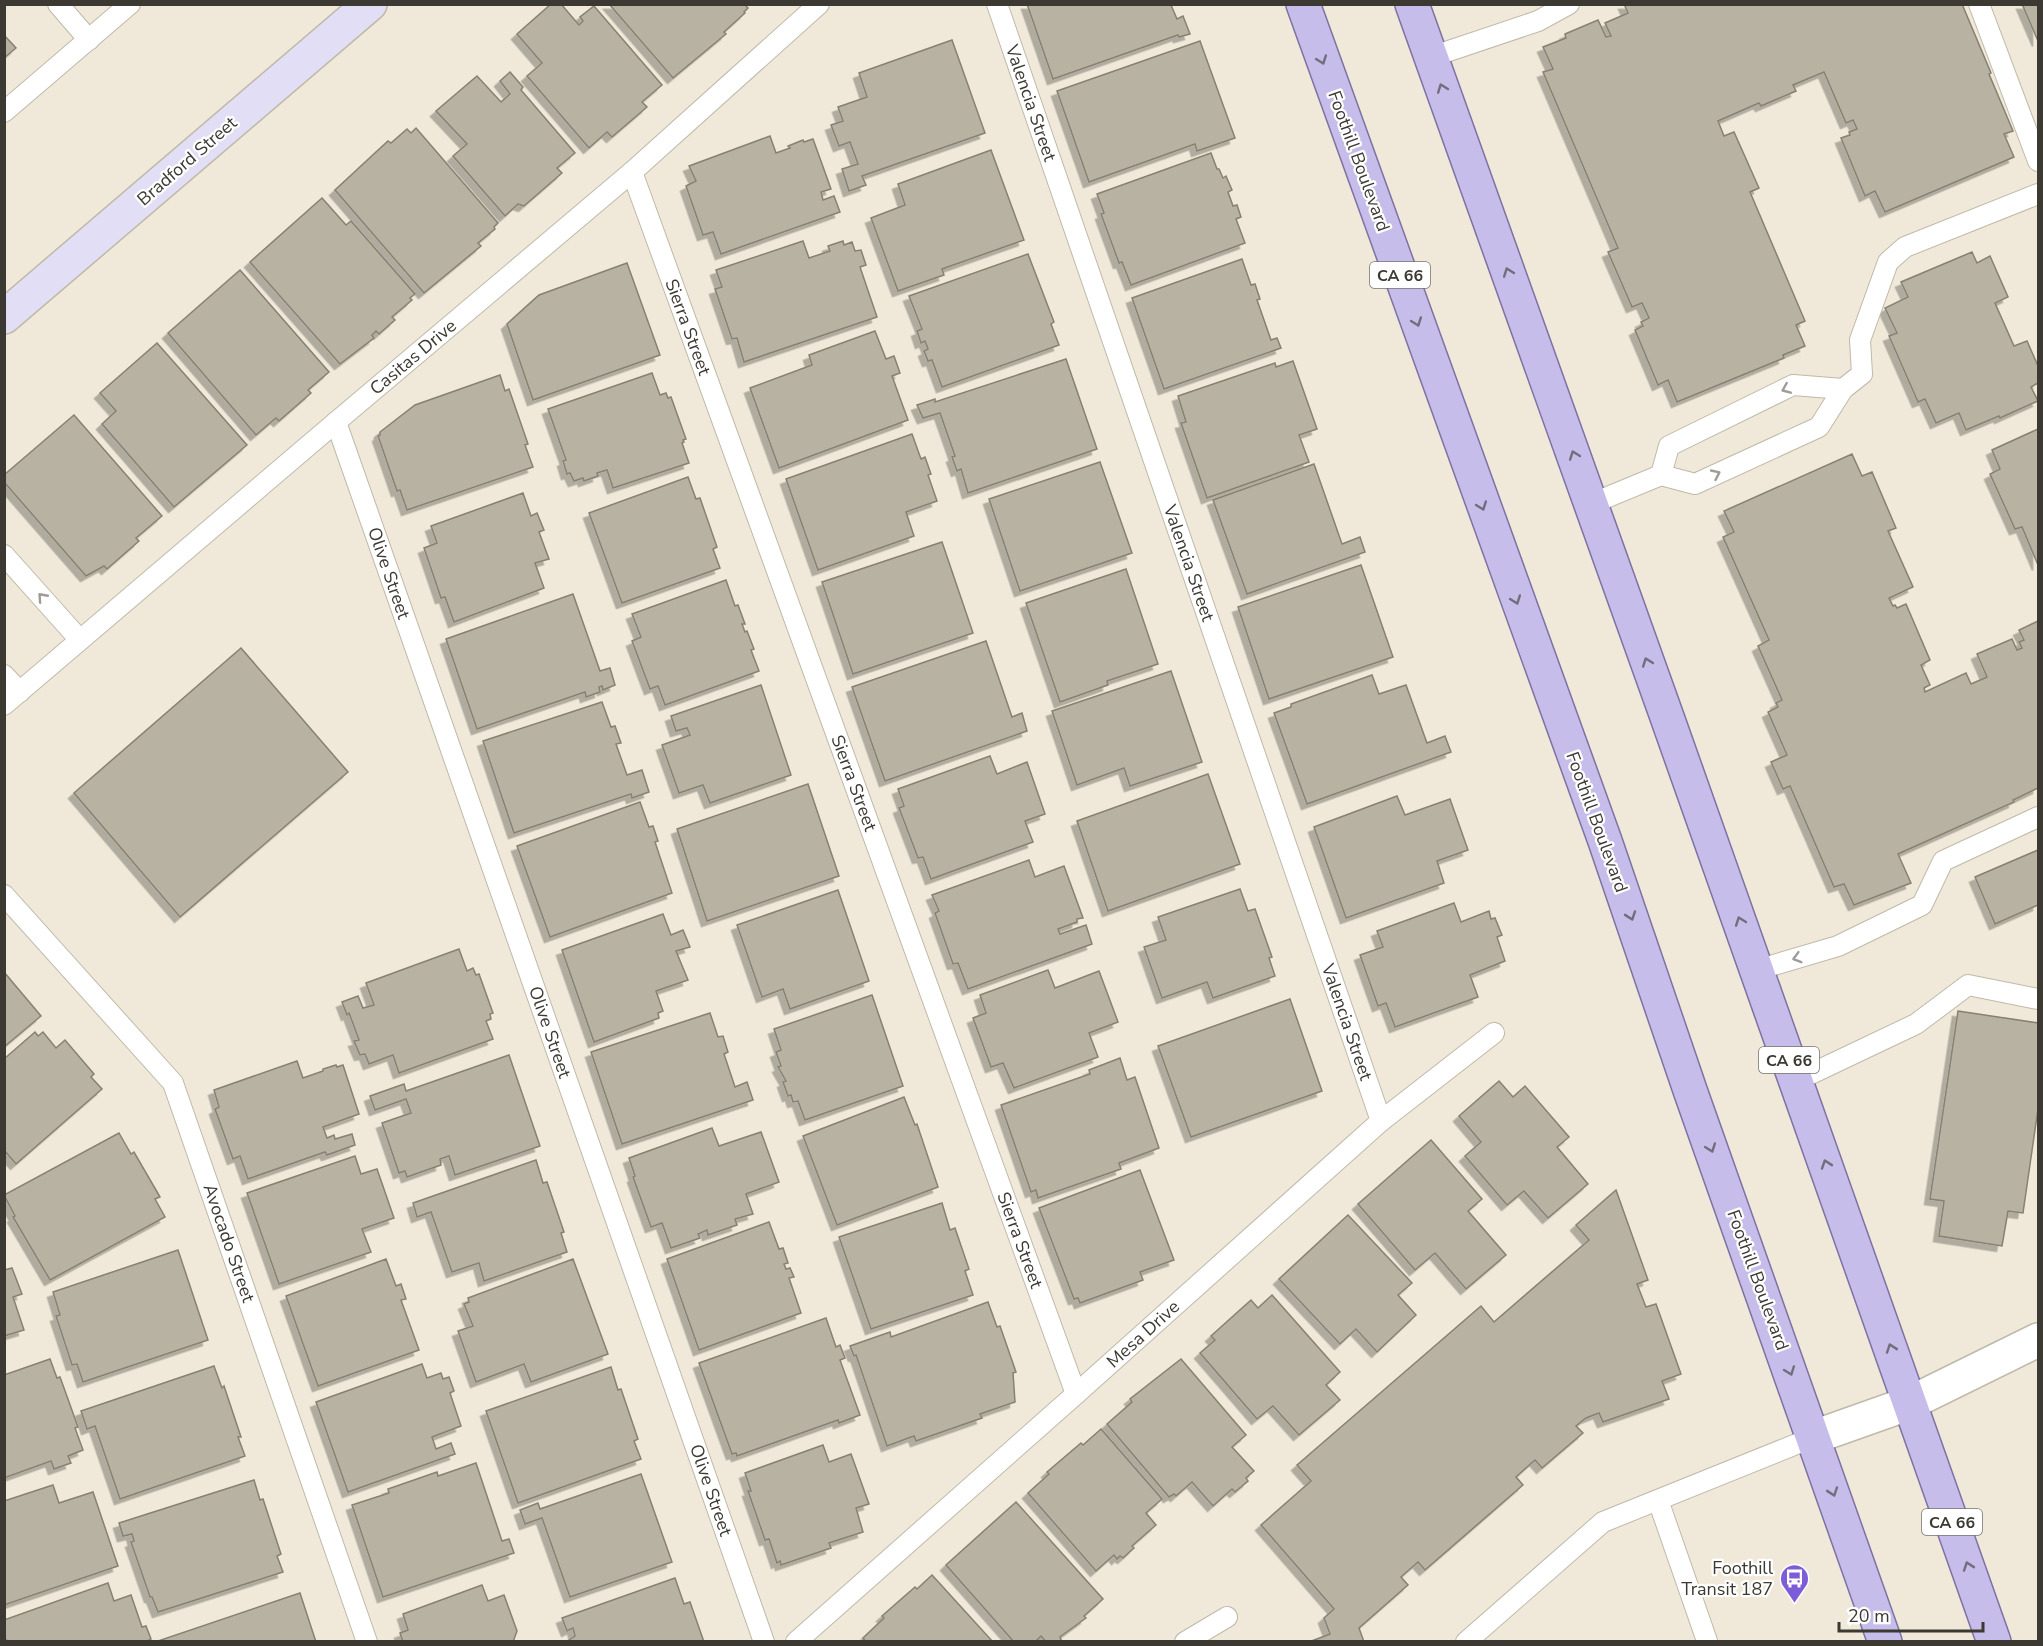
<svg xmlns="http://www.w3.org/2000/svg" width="2043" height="1646" font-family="'Nunito Sans',sans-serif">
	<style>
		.building { fill: #b8b2a2; stroke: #878172; stroke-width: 1.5; filter: url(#shadow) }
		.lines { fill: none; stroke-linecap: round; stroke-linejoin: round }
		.lane-casing { stroke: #bfb9a9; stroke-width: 22 }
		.street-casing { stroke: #bfb9a9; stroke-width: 36 }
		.secondary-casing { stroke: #bfb9a9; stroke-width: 36 }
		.primary-casing { stroke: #7d72a2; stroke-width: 36 }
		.lane { stroke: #fff; stroke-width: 20 }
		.street { stroke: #fff; stroke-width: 33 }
		.secondary { stroke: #e2def5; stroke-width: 33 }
		.primary { stroke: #c6bdeb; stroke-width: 33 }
		.oneway { stroke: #736e7c }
		.oneway2 { stroke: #9d9c98 }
		.labels { text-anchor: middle; stroke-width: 4.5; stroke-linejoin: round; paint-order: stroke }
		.shield { fill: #fff; stroke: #767470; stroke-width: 1.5 }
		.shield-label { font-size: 16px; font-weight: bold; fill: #3b3932 }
		.street-label { font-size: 18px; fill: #3b3932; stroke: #fff }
		.poi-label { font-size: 18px; fill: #3b3932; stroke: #fff; text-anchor: end }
	</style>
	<defs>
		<filter id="shadow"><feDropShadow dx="-5.5" dy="5.5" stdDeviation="0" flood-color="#0004"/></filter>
	</defs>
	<rect width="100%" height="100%" fill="#f0e9d9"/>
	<g class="building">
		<path d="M551 4H561L579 25 583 21 580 17 594 6 662 85 642 102 647 107 612 137 607 132 589 148 527 76 542 63 517 34Z"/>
		<path d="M609 4H744L748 8 744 12 745 13 724 32 726 34 673 78Z"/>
		<path d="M1027 4H1174L1171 5 1177 19 1183 16 1190 34 1179 37 1178 35 1053 79Z"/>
		<path d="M1624 4H1962L1991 73 1989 74 2013 131 2004 134 2014 157 1885 212 1875 191 1865 196 1841 138 1850 135 1849 132 1857 129 1853 120 1846 123 1824 72 1793 85 1796 91 1761 106 1759 103 1718 121 1724 136 1734 132 1759 188 1750 192 1805 321 1796 325 1805 346 1783 355 1784 358 1677 402 1668 380 1658 385 1635 330 1643 326 1641 322 1649 318 1642 303 1632 307 1608 252 1618 248 1543 72 1553 69 1543 47 1566 38 1565 34 1598 20 1606 37 1611 36 1605 23 1628 13Z"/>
		<path d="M2022 4H2038V41Z"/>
		<path d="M4 35 16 48 4 58Z"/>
		<path d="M952 40 985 133 862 176 866 185 849 191 842 169 858 164 850 142 839 146 831 125 843 121 838 107 867 97 859 73Z"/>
		<path d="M1200 41 1235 138 1197 151 1195 144 1089 182 1057 91Z"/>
		<path d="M510 72 523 87 521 90 575 153 557 168 562 173 524 206 518 204 505 216 453 156 467 144 436 111 477 76 501 102 510 94 500 81Z"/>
		<path d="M416 128 498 223 494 227 495 229 478 243 481 246 424 293 335 190 388 141 391 143 407 129 411 133Z"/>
		<path d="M770 136 776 153 790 148 788 146 803 140 804 142 813 139 831 189 821 192 823 200 834 196 840 212 721 254 713 232 703 235 686 186 696 181 689 166Z"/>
		<path d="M991 150 1024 240 942 269 944 275 898 291 871 218 905 205 898 184Z"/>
		<path d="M1211 153 1217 169H1219L1223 178 1226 176 1232 190 1228 192 1233 206 1237 205 1241 217 1236 219 1245 243 1131 285 1122 262 1119 263 1101 214 1104 213 1097 194Z"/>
		<path d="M322 198 346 225 351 221 415 294 410 298 412 300 392 317 395 320 379 334 376 331 372 335 374 338 340 364 250 262Z"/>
		<path d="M803 241 809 258 830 251 828 246 843 241 844 245 852 242 855 251 861 250 866 265 860 267 877 317 744 362 737 338 732 339 715 289 722 287 716 270Z"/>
		<path d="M1972 252 1977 263 1990 256 2008 297 1995 303 2014 346 2027 341 2038 366V383L2031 387 2038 401 2000 418 1999 416 1966 430 1959 413 1936 423 1925 399 1918 402 1889 336 1897 333 1885 308 1908 297 1901 282Z"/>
		<path d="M1028 254 1054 322 1051 324 1059 345 942 387 932 360 928 361 924 351 928 349 925 341 921 343 917 331 922 329 909 296Z"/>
		<path d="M1242 259 1251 285 1255 284 1260 299 1257 300 1271 340 1277 338 1281 348 1164 389 1132 298Z"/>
		<path d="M627 263 660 355 533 400 507 324 539 295Z"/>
		<path d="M240 270 329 372 308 390 311 393 279 421 276 418 256 435 168 333Z"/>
		<path d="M875 331 886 359 894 356 900 373 892 376 908 420 779 468 750 388 812 365 809 355Z"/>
		<path d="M157 343 247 445 174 507 102 424 116 411 100 393Z"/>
		<path d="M1066 359 1097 449 968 493 961 469 957 471 952 457 955 456 940 413 923 418 917 405 935 399V402Z"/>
		<path d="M1293 361 1317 429 1299 435 1309 462 1207 498 1181 423 1186 422 1178 396 1275 363 1276 367Z"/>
		<path d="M652 373 660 395 666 393 668 398 671 397 686 439 683 440 684 442 682 443 689 463 613 488 607 470 597 473 598 476 584 481 583 478 574 481 570 473 567 474 563 461 566 460 548 409Z"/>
		<path d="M500 375 505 391 509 389 528 444 525 445 533 467 407 510 400 490 397 491 378 436 380 435V432L415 405Z"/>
		<path d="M74 415 162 516 136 538 139 541 107 569 104 566 86 576 4 482V475Z"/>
		<path d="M2038 429V565L2022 527 2015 529 1990 474 2000 469 1992 450Z"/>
		<path d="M912 434 921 459 925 457 931 474 928 475 937 501 906 512 914 536 818 570 786 479Z"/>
		<path d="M1852 454 1862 476 1872 472 1896 528 1888 531 1913 587 1889 598 1893 606 1895 605 1897 608 1906 604 1930 660 1921 665 1930 685 1924 688 1925 692 1966 673 1971 684 1987 677 1977 654 2012 639 2017 650 2022 648 2019 642 2024 640 2019 630 2038 621V788L2013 800 2014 802 1898 854 1911 883 1854 905 1844 884 1834 887 1790 786 1783 789 1771 762 1787 755 1768 712 1778 707 1776 703 1782 700 1758 646 1769 640 1723 537 1734 532 1724 511Z"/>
		<path d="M1100 462 1132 553 1020 591 989 499Z"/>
		<path d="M1314 464 1342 544 1360 537 1365 552 1247 594 1213 500Z"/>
		<path d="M688 477 696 499 700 498 717 547 713 549 720 568 622 603 589 513Z"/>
		<path d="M523 493 531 516 537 513 544 530 539 532 549 559 535 563 544 588 454 622 445 597 441 598 424 548 437 543 431 526Z"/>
		<path d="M942 542 973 633 853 674 822 582Z"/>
		<path d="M1361 565 1393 657 1269 699 1238 607Z"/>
		<path d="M1126 569 1158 664 1107 681 1108 685 1060 702 1026 603Z"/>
		<path d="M726 580 735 606 738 605 745 624H742L745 632 747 631 754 649 751 650 759 671 665 705 658 686 650 689 632 641 641 637 632 614Z"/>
		<path d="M573 594 600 671 610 668 615 685 603 690 602 686 599 687 600 692 586 697 585 692 477 729 446 639Z"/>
		<path d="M986 641 1012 717 1022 713 1027 731 885 781 852 687Z"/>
		<path d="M241 648 348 772 180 917 74 793Z"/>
		<path d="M1171 671 1202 762 1130 786 1124 768 1077 785 1052 711Z"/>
		<path d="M1372 675 1379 694 1406 685 1427 743 1445 736 1451 752 1307 804 1274 713 1291 707V704Z"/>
		<path d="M761 685 791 775 710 803 703 785 679 793 662 745 690 735 687 728 676 731 671 716Z"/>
		<path d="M602 702 611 727 615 726 621 743 616 744 627 775 642 770 649 792 632 798 631 794 514 833 483 741Z"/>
		<path d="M990 756 997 774 1027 762 1045 814 1025 821 1033 842 931 879 923 857 918 858 899 808 904 806 898 789Z"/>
		<path d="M1208 774 1240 864 1108 911 1077 821Z"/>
		<path d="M808 784 839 876 707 921 677 829Z"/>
		<path d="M1397 796 1405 815 1450 799 1468 850 1437 861 1444 883 1346 918 1314 827Z"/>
		<path d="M640 802 649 827 653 826 658 841 655 842 672 893 550 937 517 846Z"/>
		<path d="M2038 850V905L1995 924 1975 877Z"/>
		<path d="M1029 860 1035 877 1064 866 1083 918 1077 919V922L1058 929 1060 934 1086 925 1092 944 968 989 958 963 953 964 935 913 939 911 932 895Z"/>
		<path d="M1240 889 1248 911 1255 909 1272 957 1269 958 1275 976 1213 998 1207 982 1162 998 1144 947 1166 940 1158 917Z"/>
		<path d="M838 890 869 981 790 1009 783 989 762 997 737 925Z"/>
		<path d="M1454 903 1461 922 1489 911 1491 919 1495 918 1502 935 1497 937 1505 961 1470 975 1478 997 1395 1027 1386 1003 1378 1006 1360 955 1383 947 1377 931Z"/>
		<path d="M663 914 671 935 683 930 690 947 676 951 688 980 656 991 663 1011 658 1013 659 1018 594 1042 562 950Z"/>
		<path d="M459 949 467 971 473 968 476 975 479 974 493 1013 490 1014 491 1019 486 1021 493 1039 399 1073 393 1055 369 1064 365 1054 360 1055 354 1041 359 1040 349 1013 347 1015 342 1002 358 996 363 1008 374 1005 366 983Z"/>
		<path d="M1048 970 1055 988 1099 971 1118 1022 1089 1033 1098 1057 1014 1088 1003 1063 991 1067 973 1018 986 1013 980 995Z"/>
		<path d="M4 972 41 1016 4 1047Z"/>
		<path d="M872 995 903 1086 805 1120 798 1101 793 1102 791 1095 788 1096 783 1082 786 1081 778 1067 781 1066 776 1052 781 1050 774 1029Z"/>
		<path d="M1290 999 1322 1091 1191 1137 1158 1046Z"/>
		<path d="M1958 1011 2038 1023V1109L2023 1213 2008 1211 2002 1246 1939 1236 1944 1201 1930 1199Z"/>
		<path d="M710 1013 718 1037 723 1036 728 1052 724 1054 735 1087 747 1082 753 1100 622 1144 591 1052Z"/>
		<path d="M35 1032 38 1036 43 1032 56 1048 65 1040 94 1074 91 1077 102 1089 16 1164 4 1150V1059Z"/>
		<path d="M509 1055 540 1146 455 1175 449 1156 440 1159 441 1165 407 1177 405 1171 399 1173 382 1123 411 1113 406 1099 375 1110 370 1096 404 1084 406 1091Z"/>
		<path d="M1120 1058 1127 1080 1135 1077 1159 1148 1119 1163 1121 1169 1038 1198 1036 1190 1031 1192 1001 1105 1090 1074 1089 1070Z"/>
		<path d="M297 1061 303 1078 323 1071V1069L336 1065 337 1067 343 1065 359 1114 323 1127 327 1138 334 1135 335 1139 352 1134 355 1145 327 1155 325 1152 248 1179 240 1156 233 1159 215 1109 219 1107 214 1090Z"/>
		<path d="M1499 1081 1513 1097 1525 1086 1569 1137 1557 1147 1588 1184 1548 1218 1524 1191 1507 1205 1465 1156 1481 1142 1459 1116Z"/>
		<path d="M904 1097 915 1125 917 1124 938 1187 837 1225 803 1136Z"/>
		<path d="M712 1128 719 1146 761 1132 779 1182 746 1194 753 1214 735 1219 737 1225 708 1235 707 1230 698 1234 700 1238 671 1248 662 1223 651 1227 633 1177 635 1176 629 1158Z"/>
		<path d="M119 1133 131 1154 134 1152 160 1197 155 1199 165 1217 50 1280 13 1217 15 1216 4 1195Z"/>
		<path d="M1431 1140 1482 1199 1468 1211 1506 1255 1466 1289 1435 1253 1415 1270 1358 1204Z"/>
		<path d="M355 1156 361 1174 377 1169 394 1218 362 1229 371 1252 279 1284 247 1193Z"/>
		<path d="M536 1160 543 1183 547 1182 564 1232 561 1233 567 1252 484 1281 479 1263 452 1272 431 1212 417 1217 413 1203Z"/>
		<path d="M1140 1170 1174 1260 1140 1272 1143 1280 1080 1303 1078 1298 1074 1299 1039 1208Z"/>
		<path d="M1616 1190 1648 1280 1637 1284 1646 1307 1656 1304 1681 1374 1662 1381 1669 1399 1603 1422 1599 1413 1586 1418 1576 1426 1583 1433 1542 1468 1535 1460 1516 1477 1523 1485 1425 1570 1418 1562 1401 1577 1408 1585 1359 1628 1364 1642H1309L1330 1634 1324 1618 1334 1609 1261 1525 1311 1481 1297 1465 1481 1306 1494 1322 1589 1240 1576 1225Z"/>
		<path d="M942 1203 950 1230 955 1228 969 1269 965 1271 973 1295 871 1329 839 1237Z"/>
		<path d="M1348 1215 1412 1283 1398 1295 1416 1315 1377 1352 1356 1329 1340 1344 1279 1279Z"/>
		<path d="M769 1222 779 1249 783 1248 788 1263 784 1264 786 1269 790 1268 794 1277 789 1278 801 1313 699 1350 667 1259Z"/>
		<path d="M178 1250 208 1340 83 1382 77 1364 72 1365 56 1316 60 1315 53 1292Z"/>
		<path d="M386 1259 396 1286 401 1284 406 1299 401 1300 419 1350 318 1386 286 1296Z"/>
		<path d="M573 1259 608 1354 531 1382 524 1364 476 1382 458 1331 473 1326 464 1304 469 1302 468 1298Z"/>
		<path d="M12 1268 22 1294 13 1297 24 1330 4 1336V1270Z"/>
		<path d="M1272 1295 1340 1372 1326 1385 1340 1400 1299 1435 1273 1406 1257 1419 1200 1353 1215 1340 1211 1336 1251 1300 1258 1308Z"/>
		<path d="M988 1302 997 1327 1000 1326 1016 1372 1013 1373 1015 1402 980 1414 982 1418 916 1441 914 1436 887 1446 856 1355 854 1356 850 1346 890 1332 891 1337Z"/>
		<path d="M826 1318 836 1347 840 1345 845 1358 840 1360 860 1415 839 1423 838 1420 737 1456 736 1453 732 1454 699 1363Z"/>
		<path d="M50 1359 57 1378 60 1377 78 1427 75 1428 83 1450 68 1456 71 1463 54 1469 51 1461 4 1478V1375Z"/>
		<path d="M1181 1359 1246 1435 1232 1447 1254 1471 1246 1478 1248 1481 1235 1492 1232 1489 1213 1506 1192 1482 1176 1496 1174 1494 1169 1497 1107 1424 1132 1402 1130 1399Z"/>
		<path d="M422 1364 427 1378 441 1373 443 1379 449 1377 454 1391 450 1393 461 1426 432 1437 436 1449 451 1443 455 1454 348 1492 316 1402Z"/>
		<path d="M214 1366 222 1388 224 1386 241 1437H238L245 1456 120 1499 95 1426 87 1429 81 1411Z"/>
		<path d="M611 1367 618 1390 621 1389 638 1439 634 1441 641 1459 518 1503 486 1411Z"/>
		<path d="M1101 1429 1162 1499 1146 1513 1156 1525 1132 1546 1134 1548 1123 1558 1120 1556 1117 1559 1114 1555 1096 1571 1028 1493 1049 1474 1047 1472 1081 1443 1083 1445Z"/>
		<path d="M823 1445 829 1462 851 1454 869 1504 856 1508 863 1532 829 1543 831 1548 781 1565 780 1561 777 1563 769 1539 765 1540 748 1491H751L745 1473Z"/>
		<path d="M476 1463 502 1541 509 1539 514 1553 383 1597 352 1505 389 1493 388 1489 437 1472 438 1476Z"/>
		<path d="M641 1474 672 1562 570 1597 542 1518 525 1524 520 1510 538 1503 540 1509Z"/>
		<path d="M254 1480 260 1500 263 1499 281 1554 277 1556 283 1572 158 1612 152 1597H150L131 1542 134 1541 132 1534 123 1536 119 1523Z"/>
		<path d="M53 1485 59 1503 93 1492 118 1566 4 1605V1501Z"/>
		<path d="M1016 1502 1103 1599 1084 1616 1086 1618 1060 1637 1062 1642H1046L1041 1636 1035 1642H1014L946 1565Z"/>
		<path d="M932 1575 993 1642H866L863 1638 884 1618 882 1616 915 1587 917 1589Z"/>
		<path d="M675 1578 684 1604 690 1602 704 1642H566L575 1636 573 1628 567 1631 562 1618Z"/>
		<path d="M108 1583 114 1601 131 1595 142 1627 146 1626 151 1639 146 1642H7L4 1635V1620Z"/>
		<path d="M482 1585 488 1601 504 1595 517 1631 513 1642H403L400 1633 408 1630 403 1614Z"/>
		<path d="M300 1593 316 1642H158V1641Z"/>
	</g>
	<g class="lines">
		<defs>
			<g id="lane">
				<path d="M58 4 89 40"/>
				<path d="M997 4 1381 1121"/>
				<path d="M1979 4 2038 161"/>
				<path d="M1431 57 1538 21 1569 4"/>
				<path d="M4 112 130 4"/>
				<path d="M632 172 1076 1394"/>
				<path d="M336 422 764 1642"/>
				<path d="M1661 475 1669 446 1793 385 1843 389"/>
				<path d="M1591 504 1661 475 1695 484 1819 427 1843 389 1862 374 1860 340 1888 262 1905 247 2038 194"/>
				<path d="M4 555 80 640"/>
				<path d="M4 675 20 692"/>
				<path d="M4 705 336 422 632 172 819 4"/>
				<path d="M4 895 173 1083 367 1642"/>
				<path d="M1757 970 1838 946 1922 905 1943 861 2038 817"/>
				<path d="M1796 1081 1916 1024 1968 985 2038 999"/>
				<path d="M1658 1500 1707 1641"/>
				<path d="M796 1642 1076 1394 1381 1121 1494 1033"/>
				<path d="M1185 1642 1227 1617"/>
				<path d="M1466 1642 1603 1522 1814 1437"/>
			</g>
			<path id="street" d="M1814 1437 1910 1403 2038 1340"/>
			<path id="secondary" d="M4 317 370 4"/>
			<g id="primary">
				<path d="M1303 4 1605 841 1691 1093 1885 1642"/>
				<path d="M1412 4 1667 717 1994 1642"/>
			</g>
		</defs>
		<use href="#lane" class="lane-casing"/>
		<use href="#street" class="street-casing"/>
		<use href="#secondary" class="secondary-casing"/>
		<use href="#primary" class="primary-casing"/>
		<use href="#lane" class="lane"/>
		<use href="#street" class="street"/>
		<use href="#secondary" class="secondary"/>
		<use href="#primary" class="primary"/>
	</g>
	<defs><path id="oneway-chevron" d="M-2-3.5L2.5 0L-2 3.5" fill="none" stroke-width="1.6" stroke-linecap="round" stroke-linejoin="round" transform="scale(1.5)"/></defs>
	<g class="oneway">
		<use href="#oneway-chevron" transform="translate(1322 60) rotate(70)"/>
		<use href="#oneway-chevron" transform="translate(1442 88) rotate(-110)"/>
		<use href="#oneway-chevron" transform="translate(1508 272) rotate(-110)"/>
		<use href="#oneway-chevron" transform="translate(1417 322) rotate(70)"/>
		<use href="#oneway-chevron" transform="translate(1574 455) rotate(-110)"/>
		<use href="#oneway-chevron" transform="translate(1482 506) rotate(70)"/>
		<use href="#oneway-chevron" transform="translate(1516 600) rotate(70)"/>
		<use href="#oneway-chevron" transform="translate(1647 662) rotate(-110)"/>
		<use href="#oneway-chevron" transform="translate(1631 916) rotate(71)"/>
		<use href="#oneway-chevron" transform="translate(1740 921) rotate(-110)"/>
		<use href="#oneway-chevron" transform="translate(1711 1148) rotate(70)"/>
		<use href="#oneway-chevron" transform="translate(1826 1164) rotate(-109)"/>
		<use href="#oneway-chevron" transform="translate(1891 1348) rotate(-109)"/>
		<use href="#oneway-chevron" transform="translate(1790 1371) rotate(70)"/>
		<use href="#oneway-chevron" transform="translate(1833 1492) rotate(71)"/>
		<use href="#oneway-chevron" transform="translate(1968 1566) rotate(-109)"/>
	</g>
	<g class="oneway2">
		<use href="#oneway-chevron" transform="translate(1786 389) rotate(157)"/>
		<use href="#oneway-chevron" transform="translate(1716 474) rotate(-25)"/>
		<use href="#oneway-chevron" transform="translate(42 597) rotate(-132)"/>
		<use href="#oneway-chevron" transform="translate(1797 958) rotate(164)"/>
	</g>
	<defs>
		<symbol id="bus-pin" viewBox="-11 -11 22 30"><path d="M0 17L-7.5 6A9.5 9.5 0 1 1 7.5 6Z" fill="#7d5dd7" stroke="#fff"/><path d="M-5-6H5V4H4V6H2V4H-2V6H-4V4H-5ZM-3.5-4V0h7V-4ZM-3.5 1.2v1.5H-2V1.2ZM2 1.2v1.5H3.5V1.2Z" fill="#fff"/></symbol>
	</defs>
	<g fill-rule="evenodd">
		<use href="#bus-pin" x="1778" y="1562" width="33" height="45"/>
	</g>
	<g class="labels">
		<g class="shield">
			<rect x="1370" y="262" width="60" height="26" rx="4.5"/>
			<rect x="1759" y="1047" width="60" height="26" rx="4.5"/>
			<rect x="1922" y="1509" width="60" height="26" rx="4.5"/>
		</g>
		<g class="shield-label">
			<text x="1400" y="281">CA 66</text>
			<text x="1789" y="1066">CA 66</text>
			<text x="1952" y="1528">CA 66</text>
		</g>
		<g class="street-label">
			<text transform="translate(1031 103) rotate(71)" y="6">Valencia Street</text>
			<text transform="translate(187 161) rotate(-41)" y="6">Bradford Street</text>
			<text transform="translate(1359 161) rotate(70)" y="6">Foothill Boulevard</text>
			<text transform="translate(688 327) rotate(70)" y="6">Sierra Street</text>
			<text transform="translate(413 357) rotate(-40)" y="6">Casitas Drive</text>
			<text transform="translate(1189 563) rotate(71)" y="6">Valencia Street</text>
			<text transform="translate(389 573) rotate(71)" y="6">Olive Street</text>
			<text transform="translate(854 783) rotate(70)" y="6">Sierra Street</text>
			<text transform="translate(1597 822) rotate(70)" y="6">Foothill Boulevard</text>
			<text transform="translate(1347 1022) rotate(71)" y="6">Valencia Street</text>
			<text transform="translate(550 1032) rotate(71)" y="6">Olive Street</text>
			<text transform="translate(1020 1240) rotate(70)" y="6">Sierra Street</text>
			<text transform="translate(229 1243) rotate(71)" y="6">Avocado Street</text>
			<text transform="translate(1758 1280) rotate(70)" y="6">Foothill Boulevard</text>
			<text transform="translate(1143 1334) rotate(-42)" y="6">Mesa Drive</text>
			<text transform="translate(711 1490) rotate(71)" y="6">Olive Street</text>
		</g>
		<g class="poi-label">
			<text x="1773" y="1574">Foothill<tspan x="1773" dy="21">Transit 187</tspan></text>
		</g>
	</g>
	<rect width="2043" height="1646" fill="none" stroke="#3b3932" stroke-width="12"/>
	<path d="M1839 1622v9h144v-9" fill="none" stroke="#3b3932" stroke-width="3"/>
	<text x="1848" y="1622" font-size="18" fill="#3b3932" stroke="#ffffff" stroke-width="4.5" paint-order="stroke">20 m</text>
</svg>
